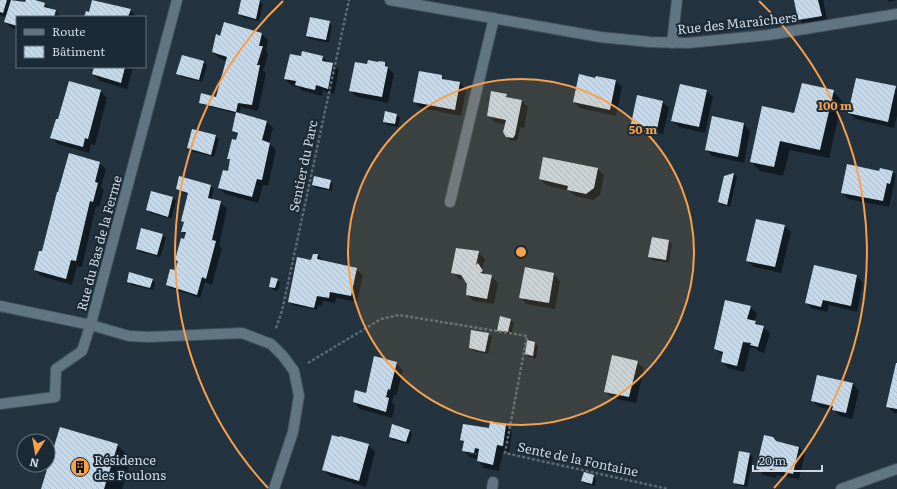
<svg xmlns="http://www.w3.org/2000/svg" width="897" height="489" font-family="Literata,serif">
	<style>
		.shadow { fill: #0007; fill-rule: evenodd }
		.building { fill: url(#building-back-hatch) }
		.lines { fill: none; stroke-linecap: round; stroke-linejoin: round }
		.minor-casing { stroke: #42505b; stroke-width: 12 }
		.path { stroke: #5c6b75; stroke-width: 2.5; stroke-dasharray: 3 2; stroke-linecap: butt }
		.minor { stroke: #627583; stroke-width: 10 }
		.ring { fill: none; stroke: #f8a14a; stroke-width: 2 }
		.labels { text-anchor: middle; stroke-width: 4; stroke-linejoin: round; paint-order: stroke }
		.street-label { font-size: 13px; fill: #ced8e0; stroke: #1a2a36 }
		.poi-label { font-size: 13px; fill: #ced8e0; stroke: #1a2a36; text-anchor: start }
		.centre { fill: #f8a14a; stroke: #1a2a36; stroke-width: 2 }
		.ring-label { font-size: 12px; text-anchor: middle; font-weight: bold; fill: #f8a14a; stroke: #1a2a36; stroke-width: 4; stroke-linejoin: round; paint-order: stroke }
	</style>
	<defs>
		<pattern id="building-back-hatch" width="6" height="6" patternUnits="userSpaceOnUse"><rect width="6" height="6" fill="#c5d9ea"/><path d="M-1 5l2 2M0 0l6 6M5-1l2 2" fill="none" stroke="#aabbc9"/></pattern>
	</defs>
	<rect width="100%" height="100%" fill="#233440"/>
	<g class="shadow">
		<path d="M0 0H17L26 3 27 0H32L45 4 50 9 55 11 62 17H17V30L12 28 5 22 7 18 0 15Z"/>
		<path d="M93 0 130 10 137 17H85L90 14Z"/>
		<path d="M242 0H258L263 4 259 21 242 17 239 14Z"/>
		<path d="M795 0H823L828 22 805 26 799 20Z"/>
		<path d="M887 0H897L889 2Z"/>
		<path d="M329 22 332 26 329 43 310 39 307 36Z"/>
		<path d="M262 34 268 40 266 51 268 54 263 71 266 73 258 111 241 107 239 114 266 121 273 128 269 143 276 150 268 186 263 185 258 203 226 194 219 188 229 172 231 161 229 158 237 142 238 136 233 131 237 114 203 105 200 102 220 99 227 61 219 58 213 52 220 37Z"/>
		<path d="M322 57 329 63 333 64 339 70 334 94 323 91 322 96 303 91 298 87 291 85 285 79 302 58Z"/>
		<path d="M203 62 207 65 202 82 181 77 178 74Z"/>
		<path d="M379 63H384L394 74 388 103 357 97 350 91Z"/>
		<path d="M95 67H137L136 70 133 68 127 89 100 81 93 74Z"/>
		<path d="M442 76 445 80 460 83 466 90 461 116 421 108 414 102Z"/>
		<path d="M616 81 622 87 616 116 580 108 574 102Z"/>
		<path d="M70 82 101 91 107 98 95 145 91 144 89 153 58 144 52 138 59 120Z"/>
		<path d="M895 87 897 89V116L894 128 856 119 849 113Z"/>
		<path d="M706 91 713 97 705 133 679 127 672 120Z"/>
		<path d="M833 91 842 101 829 158 790 150 783 176 760 171 751 162 795 114Z"/>
		<path d="M506 95 510 99 522 101 528 107 524 128 520 127 518 139 516 141 510 140 506 136V125L495 122 488 116Z"/>
		<path d="M662 102 669 108 663 134 638 130 632 123Z"/>
		<path d="M386 113 397 115 400 118 398 127 387 125 384 122Z"/>
		<path d="M712 117 744 124 750 131 744 163 712 156 706 149Z"/>
		<path d="M215 136 219 139 214 157 191 151 188 148Z"/>
		<path d="M99 163 106 169 101 187 104 190 99 207 96 206 82 267 77 266 72 285 41 276 35 270 43 252Z"/>
		<path d="M597 169 604 175 600 195 593 200 575 196 569 191 546 185 540 179Z"/>
		<path d="M879 172H893L896 175 889 207 848 199 842 193Z"/>
		<path d="M734 174 737 177 730 207 722 205 719 202Z"/>
		<path d="M330 181 333 184 332 191 316 188 313 185Z"/>
		<path d="M211 186 214 189 211 200 220 202 227 209 219 246 222 248 212 285 205 282 200 298 170 288 167 285 176 272 178 263 176 260 186 235 182 231 184 223 182 221 189 194 180 192 177 189Z"/>
		<path d="M173 198 176 201 171 219 150 213 147 210Z"/>
		<path d="M784 226 791 232 781 273 754 267 747 261Z"/>
		<path d="M142 229 163 235 166 238 160 257 140 252 137 249Z"/>
		<path d="M669 241 672 244 669 263 652 260 649 257Z"/>
		<path d="M478 252 485 259 482 269 486 275 491 276 498 283 494 304 473 301 467 294 468 284 466 280 459 279 452 272Z"/>
		<path d="M314 255H318L324 261 356 269 363 275 357 302 336 298 335 303 323 301 322 306 318 305 317 310 292 305 289 302 312 261Z"/>
		<path d="M554 274 560 281 555 309 526 304 520 297Z"/>
		<path d="M857 276 863 283 857 312 829 305 827 312 813 309 806 303Z"/>
		<path d="M152 279 155 283 153 290 131 285 128 281Z"/>
		<path d="M277 279 280 283 278 291 273 290 270 287Z"/>
		<path d="M750 307 757 313 755 321 759 326 763 327 770 333 764 353 758 351 755 348H750L744 372 728 368 722 361 723 356 715 349Z"/>
		<path d="M511 320 514 323 511 335 502 333 499 330Z"/>
		<path d="M489 334 492 337 488 354 473 351 470 348Z"/>
		<path d="M535 343 538 346 536 359 529 357 526 354Z"/>
		<path d="M637 362 644 368 636 403 612 398 605 392Z"/>
		<path d="M396 363 403 370 396 396 394 395 392 403 395 406 392 418 360 409 354 402 366 394Z"/>
		<path d="M897 367V413H894L887 406Z"/>
		<path d="M853 384 859 391 852 419 840 416 835 411 819 407 812 400ZM819 401 838 406V408L819 404Z"/>
		<path d="M491 423 506 425 512 432 509 452 503 451 499 471 484 468 478 461V459L470 457 463 451 464 443 461 439 489 430ZM469 452 479 453 478 455 469 454Z"/>
		<path d="M409 430 412 434 409 444 393 440 390 437Z"/>
		<path d="M117 445 131 459 122 489H42Z"/>
		<path d="M368 445 375 452 366 487 330 476 324 470Z"/>
		<path d="M799 447 805 454 799 479 777 475 776 478 763 475 757 468Z"/>
		<path d="M750 454 753 458 747 487 737 485 734 482Z"/>
		<path d="M593 476 596 479 595 486 585 484 582 481Z"/>
	</g>
	<g class="building">
		<path d="M0 0H7L3 13 0 12Z"/>
		<path d="M11 0 25 2 26 0H35L45 3 44 7 56 10 54 17H17V26L4 22Z"/>
		<path d="M92 0 131 9 128 17H84L86 11 89 12Z"/>
		<path d="M241 0H260L256 19 238 14Z"/>
		<path d="M794 0H818L822 16 798 20Z"/>
		<path d="M310 17 330 21 326 40 306 36Z"/>
		<path d="M224 22 262 33 259 46H263L257 65H260L252 105 238 103 236 112 267 121 262 140 270 143 262 180 257 179 252 197 218 188 223 170 228 171 230 159H227L232 139 236 140 238 133 232 131 236 112 199 103 201 93 216 97 227 57 212 52 216 34 220 36Z"/>
		<path d="M302 51 323 56 322 61 333 63 328 89 316 85 315 90 306 88 295 85 296 81 284 79 290 54 301 56Z"/>
		<path d="M182 55 204 61 199 80 176 74Z"/>
		<path d="M368 60 378 62 379 61 385 62V66L388 67 382 97 349 91 355 62 367 64Z"/>
		<path d="M94 67H125L121 83 92 74Z"/>
		<path d="M419 71 442 75V79L460 82 455 110 413 102Z"/>
		<path d="M579 74 595 78 596 76 616 80 610 110 573 102Z"/>
		<path d="M856 78 896 86 888 122 848 113Z"/>
		<path d="M69 81 101 90 88 139 85 138 83 147 50 138 56 119H58Z"/>
		<path d="M802 83 834 90 820 150 780 141 774 167 750 162 762 106 794 113Z"/>
		<path d="M680 84 707 90 699 127 671 121Z"/>
		<path d="M491 91 507 94 506 97 522 100 515 135 513 138 506 137 503 132 506 120 487 116Z"/>
		<path d="M637 95 663 101 657 129 631 124Z"/>
		<path d="M385 111 397 114 395 124 383 122Z"/>
		<path d="M712 116 744 123 738 157 705 150Z"/>
		<path d="M192 129 216 135 211 155 187 148Z"/>
		<path d="M69 153 100 162 95 182 98 183 93 202 90 201 76 261 71 260 66 279 34 270 39 251H42L57 192H58Z"/>
		<path d="M543 157 598 168 594 188 586 194 567 190 568 186 539 179Z"/>
		<path d="M847 164 879 171 880 168 893 171 890 184 887 183 883 201 841 193Z"/>
		<path d="M734 173 727 205 718 202 724 176Z"/>
		<path d="M179 176 211 185 208 198 221 201 212 240 216 241 206 279 202 277 197 295 166 285 170 269 175 270 178 261 175 260 181 238 184 239 186 232H181L184 222 181 221 188 193 176 189Z"/>
		<path d="M314 176 331 180 329 189 312 185Z"/>
		<path d="M151 191 173 197 168 217 146 210Z"/>
		<path d="M756 219 785 225 775 267 746 261Z"/>
		<path d="M141 228 163 234 157 255 136 249Z"/>
		<path d="M652 237 669 240 666 260 648 257Z"/>
		<path d="M456 248 479 251 476 265 478 263 483 271 480 273 492 275 487 299 466 295 467 284 461 275 451 273Z"/>
		<path d="M313 254H318L317 259 357 268 351 296 330 292 329 298 317 296 314 308 288 302 297 257 311 260Z"/>
		<path d="M814 265 857 275 851 306 823 300 821 307 805 303Z"/>
		<path d="M525 267 554 273 549 303 519 298Z"/>
		<path d="M129 272 153 279 150 288 127 282Z"/>
		<path d="M271 277 278 279 275 288 269 287Z"/>
		<path d="M725 300 751 306 747 319 756 321 755 324 764 326 758 347 750 345 751 343 743 342 737 366 721 362 723 352 714 349Z"/>
		<path d="M500 316 511 319 508 332 497 331Z"/>
		<path d="M471 330 489 333 485 352 469 348Z"/>
		<path d="M527 340 535 342 533 356 525 354Z"/>
		<path d="M612 355 638 361 629 397 604 392Z"/>
		<path d="M374 356 397 362 390 390 388 389 386 397 389 398 386 412 353 402 355 390 366 393Z"/>
		<path d="M896 363H897V409L886 407Z"/>
		<path d="M817 375 853 383 846 413 832 410 833 406 811 401Z"/>
		<path d="M490 421 506 425 503 446 497 445 493 465 477 461 479 449 475 448 474 453 462 451 464 441 460 440 463 424 489 428Z"/>
		<path d="M392 424 410 430 406 442 389 437Z"/>
		<path d="M60 427 118 444 104 489H41Z"/>
		<path d="M332 435 339 437 340 436 369 444 359 481 322 470Z"/>
		<path d="M764 435 773 437 776 441 799 447 793 474 770 469V472L756 469Z"/>
		<path d="M739 451 750 453 744 485 733 483Z"/>
		<path d="M584 472 594 475 592 484 581 481Z"/>
	</g>
	<g class="lines">
		<defs>
			<g id="minor">
				<path d="M390 0 600 37 650 42 688 43 768 35 897 14"/>
				<path d="M672 43 677 0"/>
				<path d="M450 202 494 18"/>
				<path d="M0 306 91 325 129 336 148 337 242 333 271 344 283 356 294 371 299 396 293 432 274 489"/>
				<path d="M0 404 55 397 56 369 82 351 92 320 177 0"/>
				<path d="M492 489 493 482"/>
				<path d="M841 489 897 469"/>
			</g>
		</defs>
		<use href="#minor" class="minor-casing"/>
		<g class="path">
			<path d="M276 328 282 311 349 0"/>
			<path d="M308 363 381 319 399 315 527 336 505 453 668 489"/>
		</g>
		<use href="#minor" class="minor"/>
	</g>
	<circle cx="521" cy="252" r="173" fill="#f8a14a" fill-opacity=".12"/>
	<g class="ring">
		<circle cx="521" cy="252" r="173"/>
		<path d="M268 488A346 346 0 0 1 283 1M759 1A346 346 0 0 1 774 488"/>
	</g>
	<defs>
		<symbol id="building-disc" viewBox="-11 -11 22 22"><circle r="9.5" fill="#f8a14a" stroke="#1a2a36"/><path d="M-4-6H4V6H1V3H-1V6H-4ZM-2.5-4.3h1.7v1.8h-1.7ZM.8-4.3h1.7v1.8H.8ZM-2.5-1h1.7V.8h-1.7ZM.8-1h1.7V.8H.8Z" fill="#111"/></symbol>
	</defs>
	<g fill-rule="evenodd">
		<use href="#building-disc" x="69" y="456" width="22" height="22"/>
	</g>
	<g class="labels">
		<g class="street-label">
			<text transform="translate(737 23) rotate(-6)" y="5">Rue des Maraîchers</text>
			<text transform="translate(303 166) rotate(-78)" y="5">Sentier du Parc</text>
			<text transform="translate(99 243) rotate(-75)" y="5">Rue du Bas de la Ferme</text>
			<text transform="translate(578 459) rotate(12)" y="5">Sente de la Fontaine</text>
		</g>
		<g class="poi-label">
			<text x="94" y="465">Résidence<tspan x="94" dy="15">des Foulons</tspan></text>
		</g>
	</g>
	<circle cx="521" cy="252" r="6" class="centre"/>
	<g class="ring-label">
		<text x="835" y="110">100 m</text>
		<text x="643" y="134">50 m</text>
	</g>
	<rect x="16" y="16" width="130" height="52" fill="#1a2a36" stroke="#62707a"/>
	<rect x="24" y="29" width="20" height="6" fill="#627583" stroke="#62707a"/>
	<text x="52" y="36" font-size="12" fill="#ced8e0">Route</text>
	<rect x="24" y="46" width="20" height="12" fill="url(#building-back-hatch)" stroke="#62707a"/>
	<text x="52" y="56" font-size="12" fill="#ced8e0">Bâtiment</text>
	<g transform="translate(36 453) rotate(191)"><circle r="19" fill="#1a2a36" stroke="#62707a"/>
	<path d="M0-3L7 15L0 10L-7 15Z" fill="#f8a14a"/>
	<text y="-6" font-size="11" font-weight="bold" text-anchor="middle" fill="#ced8e0">N</text>
	</g>
	<path d="M753 465v6h69v-6" fill="none" stroke="#ced8e0" stroke-width="2"/>
	<text x="759" y="465" font-size="12" fill="#ced8e0" stroke="#1a2a36" stroke-width="3" paint-order="stroke">20 m</text>
</svg>
